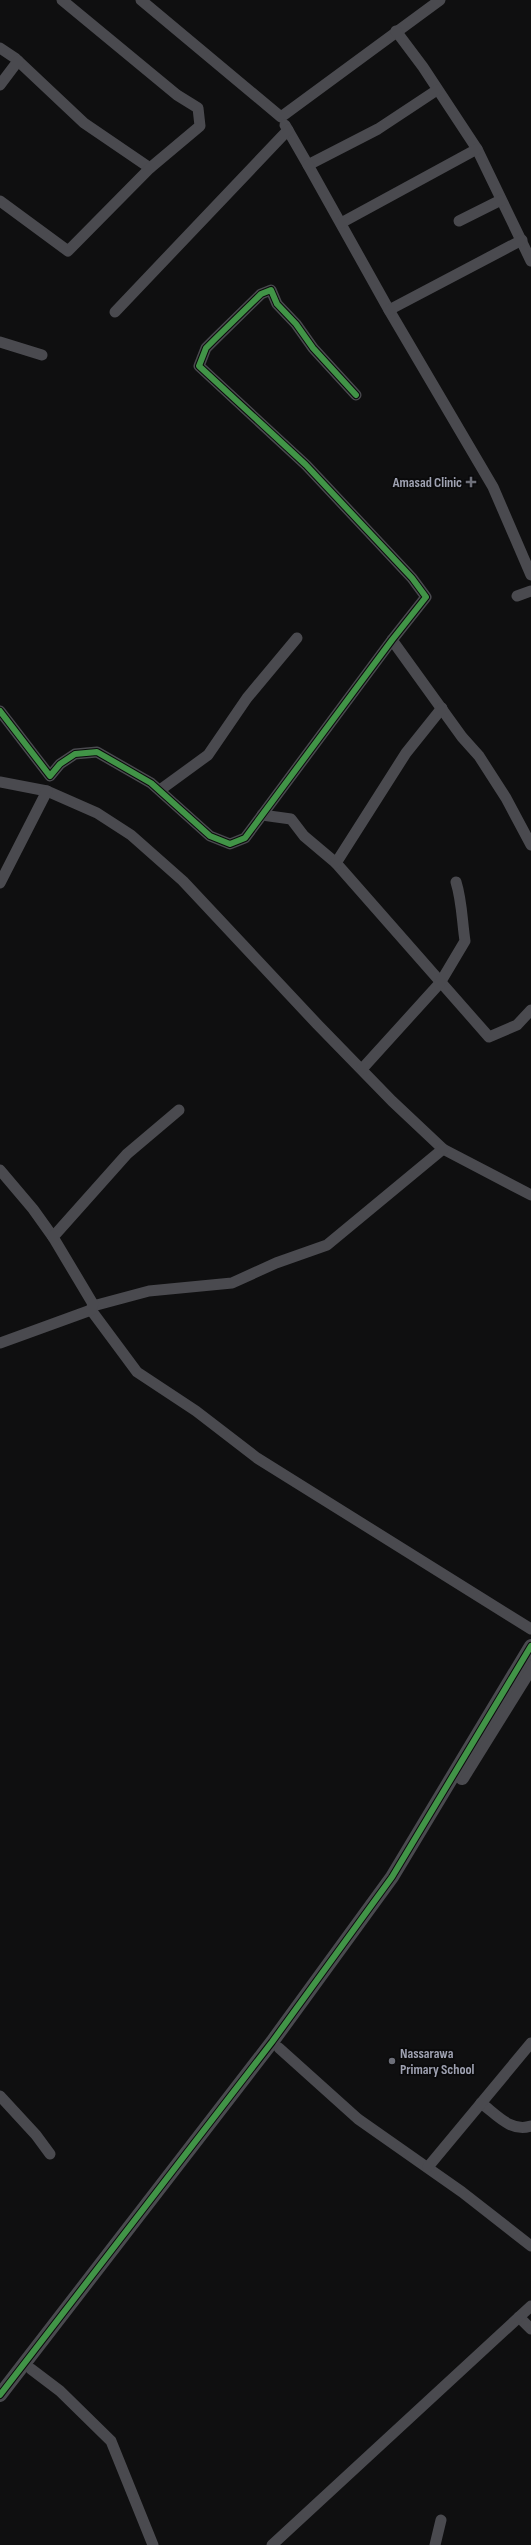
<svg xmlns="http://www.w3.org/2000/svg" width="531" height="2545" font-family="'Sofia Sans Condensed',sans-serif">
	<style>
		.lines { fill: none; stroke-linecap: round; stroke-linejoin: round }
		.minor { stroke: #4a4a4f; stroke-width: 11 }
		.tertiary { stroke: #4a4a4f; stroke-width: 14 }
		.cycleway-casing { stroke: #0a0a0b; stroke-width: 8 }
		.cycleway { stroke: #419447; stroke-width: 6 }
		.poi-dot { fill: #6d6f79; stroke: #0a0a0b; stroke-width: 1.5 }
		.labels { text-anchor: middle; stroke-width: 3.5; stroke-linejoin: round; paint-order: stroke }
		.poi-label { font-size: 14px; font-weight: bold; fill: #9fa2b2; stroke: #0a0a0b; text-anchor: end }
	</style>
	<rect width="100%" height="100%" fill="#0f0f10"/>
	<g class="lines">
		<g class="minor">
			<path d="M141 0 281 117 440 0"/>
			<path d="M396 31 423 67 477 149 531 261"/>
			<path d="M0 48 15 58 84 123 150 168"/>
			<path d="M0 85 18 61"/>
			<path d="M285 125 308 165 378 129 437 90"/>
			<path d="M308 165 389 310 493 487 531 575"/>
			<path d="M0 201 68 251 150 168 200 126 198 108 177 95 62 0"/>
			<path d="M459 221 501 200"/>
			<path d="M341 223 477 149"/>
			<path d="M389 310 522 240"/>
			<path d="M115 312 288 130"/>
			<path d="M0 342 42 355"/>
			<path d="M517 596 531 591"/>
			<path d="M392 640 462 737 479 756 506 798 531 845"/>
			<path d="M0 711 50 776 60 764 75 754 97 752 151 783 210 836 230 844 245 838 392 640 426 597 412 578 306 465 199 366 206 348 215 339 261 294 271 290 277 304 296 324 313 348 356 395"/>
			<path d="M0 782 47 791 97 813 131 835 183 881 317 1024 392 1101 443 1149 531 1195"/>
			<path d="M160 790 208 755 247 698 297 638"/>
			<path d="M262 815 291 819 304 836 336 863 489 1037 517 1025 531 1010"/>
			<path d="M336 863 406 753 442 708"/>
			<path d="M0 883 47 791"/>
			<path d="M362 1069 440 983 465 941C462 921 462 901 456 882"/>
			<path d="M0 1170 33 1209 53 1237"/>
			<path d="M93 1306 149 1291 232 1283 276 1263 327 1245 443 1149"/>
			<path d="M91 1310 137 1372 196 1411 257 1458 531 1629"/>
			<path d="M0 1343 91 1310 93 1304 53 1237 127 1154 179 1110"/>
			<path d="M279 2048 358 2119 462 2192 531 2246"/>
			<path d="M0 2096 36 2135 50 2154"/>
			<path d="M481 2103C496 2114 511 2133 531 2126"/>
			<path d="M428 2167 531 2043"/>
			<path d="M519 2317 531 2329"/>
			<path d="M31 2369 60 2391 111 2441 153 2545"/>
			<path d="M272 2545 531 2306"/>
			<path d="M435 2545 441 2520"/>
		</g>
		<g class="tertiary">
			<path d="M462 1778 531 1667"/>
			<path d="M0 2395 272 2042 392 1877 531 1646"/>
		</g>
		<defs>
			<g id="cycleway">
				<path d="M0 711 50 776 60 764 75 754 97 752 151 783 210 836 230 844 245 838 392 640 426 597 412 578 306 465 199 366 206 348 215 339 261 294 271 290 277 304 296 324 313 348 356 395"/>
				<path d="M0 2395 272 2042 392 1877 531 1646"/>
			</g>
		</defs>
		<use href="#cycleway" class="cycleway-casing"/>
		<use href="#cycleway" class="cycleway"/>
	</g>
	<g class="poi-dot">
		<path d="M469 476h4v4h4v4h-4v4h-4v-4h-4v-4h4z"/>
		<circle cx="392" cy="2061" r="4"/>
	</g>
	<g class="labels">
		<g class="poi-label">
			<text x="462" y="487">Amasad Clinic</text>
			<text x="400" y="2058" text-anchor="start">Nassarawa<tspan x="400" dy="16">Primary School</tspan></text>
		</g>
	</g>
</svg>
